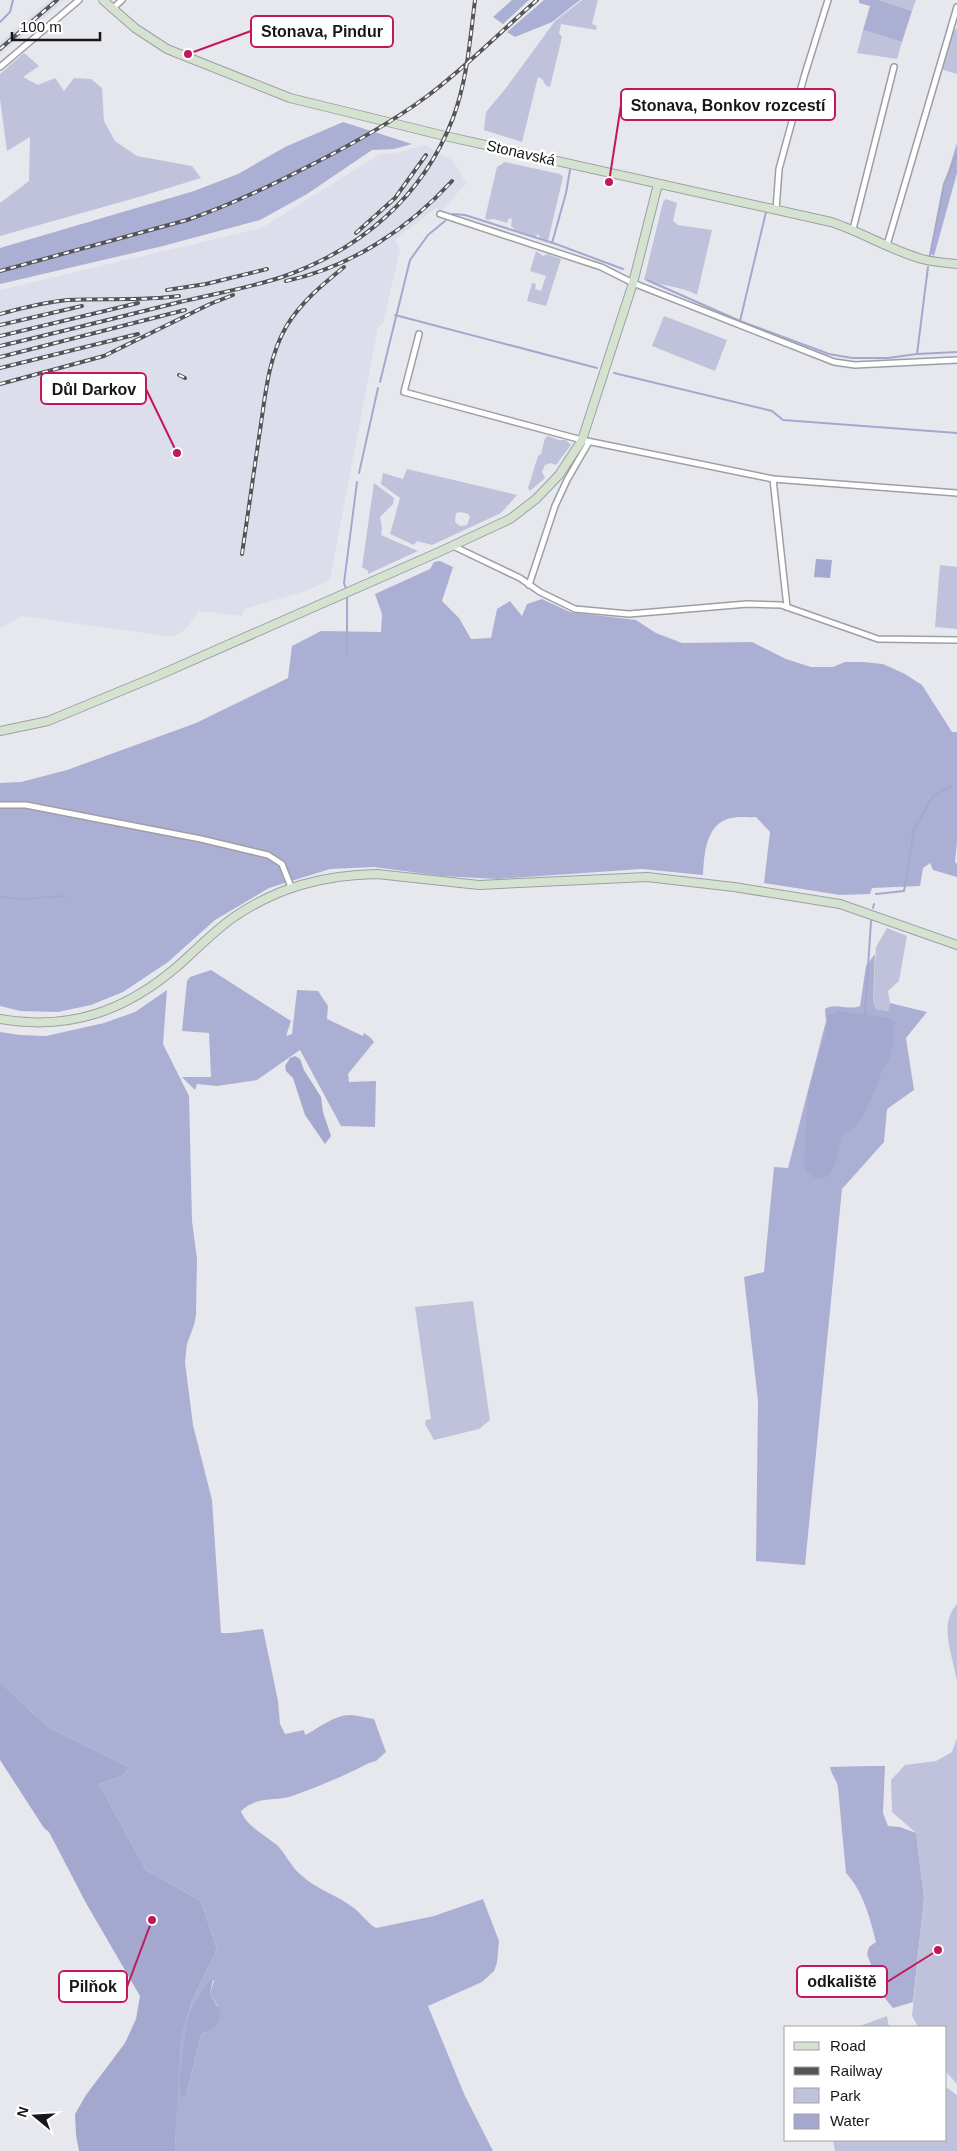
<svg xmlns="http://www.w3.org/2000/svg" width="957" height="2151" font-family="Helvetica,sans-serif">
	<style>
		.built { fill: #dddeec }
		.green { fill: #c0c2db; fill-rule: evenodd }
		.forest { fill: #acafd4; fill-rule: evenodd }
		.water { fill: #a5a8ce }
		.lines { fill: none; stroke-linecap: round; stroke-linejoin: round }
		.stream { stroke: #a5a8ce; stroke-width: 2 }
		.street-casing { stroke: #9e9fa4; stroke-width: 8 }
		.secondary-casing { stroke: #9e9fa4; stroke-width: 10 }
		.street { stroke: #fff; stroke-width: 5 }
		.secondary { stroke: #d6e2d0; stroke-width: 8 }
		.rail-casing { stroke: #545558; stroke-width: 4 }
		.rail { stroke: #fff; stroke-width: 2; stroke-dasharray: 5.5; stroke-linecap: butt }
		.labels { text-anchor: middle; stroke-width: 5; stroke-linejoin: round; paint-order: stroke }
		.street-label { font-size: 15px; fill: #171719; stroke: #fff }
		.leader { fill: none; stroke: #c2185b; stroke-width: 2 }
		.callout-dot { fill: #c2185b; stroke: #fff; stroke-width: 2 }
		.callout { fill: #fff; stroke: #c2185b; stroke-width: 2 }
		.callout-label { font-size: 16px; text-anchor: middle; font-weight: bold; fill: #171719 }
	</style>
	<rect width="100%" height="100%" fill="#e7e8ee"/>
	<g class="built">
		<path d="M50 0H65L0 55V42Z"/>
		<path d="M425 145 452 160 466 183 442 211 436 208 395 240 400 249 383 324 378 327 330 580 306 591 244 609 242 616 199 611 186 629 173 637 22 616 0 628V290L261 228 380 154 395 153Z"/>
	</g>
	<g class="green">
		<path d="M582 0H598L592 24 597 26 596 30 561 24 559 33 562 37 550 87 546 86 542 79 538 77 522 142 484 130 486 112 506 88 555 21Z"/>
		<path d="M879 0H916L912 11Z"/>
		<path d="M957 28V74L940 69 951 33Z"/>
		<path d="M863 30 902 42 897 59 857 53Z"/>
		<path d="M24 53 39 66 23 77 38 85 55 78 64 91 74 78 91 79 102 88 104 121 115 141 137 156 192 166 201 178 139 197 0 236V203L29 181 30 137 7 151 0 99V74Z"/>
		<path d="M505 162 560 174 563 177 548 241 541 239 538 234 535 237 515 230 511 226 512 219 509 218 507 223 494 219 487 220 485 218 497 167Z"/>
		<path d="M666 199 677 203 673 221 678 225 712 230 697 295C681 286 662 286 644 280L663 202Z"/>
		<path d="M536 251 543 256 547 254 561 259 546 306 527 301 532 283 536 284 535 289 541 291 546 276 530 271Z"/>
		<path d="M664 316 727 340 715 371 652 346Z"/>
		<path d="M548 436 559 440H566L571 445 556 465 551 463 545 465 542 472 545 478 530 491 528 488 538 456 541 454 545 438Z"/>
		<path d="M407 469 517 495 501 513 432 545 417 541 414 545 390 534 400 498 381 484 383 473 403 479ZM461 512 468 514 470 517 467 525 460 526 455 522 456 513Z"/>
		<path d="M374 483 394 498 393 504 380 517 382 528 381 535 418 551 368 574V571L362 567Z"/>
		<path d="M940 565 957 567V629L935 627Z"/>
		<path d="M887 928 907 936 899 981 888 991 890 1003 888 1011 876 1009 873 1002 876 947Z"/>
		<path d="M473 1301 490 1420 479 1429 434 1440 425 1424 426 1420 431 1419 415 1307Z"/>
		<path d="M957 1604V1681C953 1656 938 1624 957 1604Z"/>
		<path d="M957 1738V2084L946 2072V2027H918L912 2016 924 1898 916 1833 892 1812 891 1780 905 1765 936 1761 952 1752Z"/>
		<path d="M887 2016 889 2027H857Z"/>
		<path d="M946 2087 957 2095V2151H835L833 2140H946Z"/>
	</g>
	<g class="forest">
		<path d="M512 0H529L503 24 493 17Z"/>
		<path d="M544 0H580L552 22 515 37 507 32Z"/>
		<path d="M859 0H879L912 11 902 42 863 30 870 6 859 3Z"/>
		<path d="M343 122 412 144 394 149 372 150 307 194 260 220 163 246 0 284V248L194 191 238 174 285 147Z"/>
		<path d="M957 143V173L934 256 931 254 944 185Z"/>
		<path d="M440 561 453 567 442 601 459 618 471 639 491 638 497 609 510 601 522 616 527 604 542 599 570 612 636 620 656 633 682 643 752 642 786 659 811 667H833L845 662H863L883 664 905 674 922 685 952 732H957V842L955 862 957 864V877L933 870 930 863 923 868 920 886 872 888 870 894 840 895 764 883 770 832 756 817C748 818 740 816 732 818 706 822 704 854 703 875L642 869 497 879 441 876 374 867 330 869 269 888 215 920 168 962 123 992 91 1005 58 1012 20 1011 0 1006V783L21 782 67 770 196 723 288 678 292 646 321 631 381 632 382 614 375 594 430 569 434 562Z"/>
		<path d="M875 954 873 1002 876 1009 888 1011 890 1003 927 1012 906 1038 914 1090 887 1109 884 1142 842 1189 805 1565 756 1561 758 1401 744 1277 764 1272 774 1167 788 1168 826 1021 825 1009C835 1002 849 1011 860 1006L866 966Z"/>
		<path d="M211 970 291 1021 286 1036 292 1034 297 990 318 991 328 1006 327 1019 363 1036 364 1033 371 1038 374 1042 348 1074 349 1082 376 1081 375 1127 341 1126 300 1050 257 1080 217 1086 197 1084 195 1090 182 1077H211L209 1033 182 1031 187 981 190 977Z"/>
		<path d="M167 990 163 1044 189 1096 192 1221 197 1259 196 1315 194 1325 187 1344 185 1362 193 1425 212 1500 221 1633C235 1634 249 1630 263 1629L278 1701 280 1724 285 1734 304 1730 305 1735C319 1728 334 1715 350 1715 358 1715 366 1718 374 1719L386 1752 376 1761 369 1763C346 1775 320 1786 295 1795 275 1803 260 1794 241 1811 246 1826 265 1835 277 1845 286 1854 291 1867 301 1875 316 1889 337 1895 354 1908 362 1914 367 1923 376 1928L434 1916 483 1899 499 1941 497 1963 494 1971 482 1982 428 2006 465 2096 493 2151H175L179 2038 192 2001 217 1949 201 1901 146 1870 99 1784 124 1775 129 1767 48 1727 0 1682V1032L20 1035 46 1036 104 1023 135 1012ZM214 1980 210 1994 218 2006 205 2033 201 2035 186 2097 187 2021 191 2008 207 1982Z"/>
		<path d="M867 1766H885L883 1813 888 1826 900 1827 916 1833 924 1898 913 2002 893 2008 883 1996 867 1954 869 1947 876 1942C870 1918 863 1891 846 1873L838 1788C837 1779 831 1775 830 1767Z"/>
	</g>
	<g class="water">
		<path d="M816 559 832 560 830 578 814 577Z"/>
		<path d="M839 1011 890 1018 895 1023 894 1027C893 1036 893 1049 890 1057 888 1062 884 1066 882 1071 874 1089 864 1129 843 1134 841 1143 834 1171 828 1176 824 1179 820 1178 816 1178 809 1176 806 1170 804 1164L808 1092 826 1031 828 1015Z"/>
		<path d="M295 1056 300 1059 304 1070 321 1097 323 1112 331 1136 325 1144 305 1115 293 1078 286 1071 285 1066 290 1058Z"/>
		<path d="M0 1682 48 1727 129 1767 124 1775 99 1784 146 1870 201 1901 217 1949 192 2001 180 2038 175 2151H79L76 2135 75 2114 86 2095 125 2043 136 2019 140 1996 86 1903 49 1832 44 1828 0 1760Z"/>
		<path d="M213 1979 210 1994 221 2012 216 2026 201 2035 186 2097 182 2098 179 2084 187 2021 191 2008 207 1982Z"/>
	</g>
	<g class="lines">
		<g class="stream">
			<path d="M0 22 10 12 13 0"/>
			<path d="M453 214 465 215 556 244 623 269"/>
			<path d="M552 243 566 193 570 170"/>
			<path d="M930 255 944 184 957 154"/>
			<path d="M647 280 740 321 829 354 852 358H888L917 354 957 352"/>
			<path d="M395 315 597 368"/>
			<path d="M740 321 766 212"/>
			<path d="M917 354 928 267"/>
			<path d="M614 373 772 411 783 420 957 433"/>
			<path d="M380 382 410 260 428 235 445 221"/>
			<path d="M359 473 378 388"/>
			<path d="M347 591 344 583 357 482"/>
			<path d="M347 653V595"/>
			<path d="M876 894 904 891 914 829 933 796 951 787"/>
			<path d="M0 897 23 899 65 896"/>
			<path d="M873 908 874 904"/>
			<path d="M865 1014 871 921"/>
		</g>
		<defs>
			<g id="street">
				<path d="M112 9 122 0"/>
				<path d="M0 67 79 0"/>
				<path d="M776 210 779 169 804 77 828 0"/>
				<path d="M440 214 601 267 633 283 834 362 855 365 957 360"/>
				<path d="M853 229 894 67"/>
				<path d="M887 245 957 7"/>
				<path d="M419 334 404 392 582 440 773 479 957 493"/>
				<path d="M773 479 787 607"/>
				<path d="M453 546 520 578 540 592 575 609 629 614 747 604 781 605 878 639 957 640"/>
				<path d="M529 585 555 506 567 480 589 442"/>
				<path d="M0 805H26L201 839 268 855 282 864 291 887"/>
			</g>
			<g id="secondary">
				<path d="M103 0 135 28 167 49 290 98 445 136 831 222C862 232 890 250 922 259 933 262 945 263 957 264"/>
				<path d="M0 731 48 721 157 676 439 552 510 519 536 499 559 475 582 440 633 283 658 184"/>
				<path d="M0 1019C70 1031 126 1011 179 965 197 949 214 931 234 917 278 887 324 875 377 874L479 885 647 877 734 887 840 904 957 945"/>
			</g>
		</defs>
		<use href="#street" class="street-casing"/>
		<use href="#secondary" class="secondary-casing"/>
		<use href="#street" class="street"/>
		<use href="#secondary" class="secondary"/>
		<defs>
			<g id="rail">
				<path d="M0 49 57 0"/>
				<path d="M356 233 395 198 426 155"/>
				<path d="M0 271 187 220C228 206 266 188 305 168 347 147 388 125 426 97 465 68 500 32 537 0"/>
				<path d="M286 281C351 267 408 229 452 181"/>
				<path d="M167 290 206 284 267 269"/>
				<path d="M0 314C22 308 45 302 68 300 105 298 143 301 179 296"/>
				<path d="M0 325 82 306"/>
				<path d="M0 336 138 303"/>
				<path d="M0 346C60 332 120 317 180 302 213 294 249 288 282 277 360 250 423 197 453 118 467 81 470 40 475 0"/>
				<path d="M0 357 185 310"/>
				<path d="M0 368 138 334"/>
				<path d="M179 375 185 378"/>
				<path d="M0 384 104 356 210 304 233 295"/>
				<path d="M242 554C248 515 253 476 259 437 265 400 267 360 286 327 301 302 322 285 344 267"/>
			</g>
		</defs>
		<use href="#rail" class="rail-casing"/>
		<use href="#rail" class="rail"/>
	</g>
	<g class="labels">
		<g class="street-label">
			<text transform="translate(521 153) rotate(13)" y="5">Stonavská</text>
		</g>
	</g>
	<path class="leader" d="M188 54L251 31M609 182L621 105M177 453L146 389M938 1950L887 1982M152 1920L127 1987"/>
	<g class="callout-dot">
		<circle cx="188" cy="54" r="5"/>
		<circle cx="609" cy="182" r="5"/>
		<circle cx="177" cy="453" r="5"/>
		<circle cx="938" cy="1950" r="5"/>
		<circle cx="152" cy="1920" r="5"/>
	</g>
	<g class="callout">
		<rect x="251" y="16" width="142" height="31" rx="5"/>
		<rect x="621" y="89" width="214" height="31" rx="5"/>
		<rect x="41" y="373" width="105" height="31" rx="5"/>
		<rect x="797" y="1966" width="90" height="31" rx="5"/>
		<rect x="59" y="1971" width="68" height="31" rx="5"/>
	</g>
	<g class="callout-label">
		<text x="322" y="37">Stonava, Pindur</text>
		<text x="728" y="111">Stonava, Bonkov rozcestí</text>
		<text x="94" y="395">Důl Darkov</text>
		<text x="842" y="1987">odkaliště</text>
		<text x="93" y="1992">Pilňok</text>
	</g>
	<rect x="784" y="2026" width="162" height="115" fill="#ffffff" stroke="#a2a2a3"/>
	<rect x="794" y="2042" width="25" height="8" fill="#d6e2d0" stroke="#a2a2a3"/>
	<text x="830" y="2051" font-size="15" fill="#171719">Road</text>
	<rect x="794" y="2067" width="25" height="8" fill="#545558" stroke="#a2a2a3"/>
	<text x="830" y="2076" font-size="15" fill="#171719">Railway</text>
	<rect x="794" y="2088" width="25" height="15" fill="#c0c2db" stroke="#a2a2a3"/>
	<text x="830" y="2101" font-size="15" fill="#171719">Park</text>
	<rect x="794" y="2114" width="25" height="15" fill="#a5a8ce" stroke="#a2a2a3"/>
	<text x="830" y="2126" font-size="15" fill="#171719">Water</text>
	<g transform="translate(35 2116) rotate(288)" stroke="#ffffff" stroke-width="4" paint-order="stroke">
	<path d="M0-4L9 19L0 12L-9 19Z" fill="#171719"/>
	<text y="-8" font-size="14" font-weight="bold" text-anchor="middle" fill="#171719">N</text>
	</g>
	<path d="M12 32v8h88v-8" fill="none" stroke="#171719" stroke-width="2.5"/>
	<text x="20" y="32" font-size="15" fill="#171719" stroke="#ffffff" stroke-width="4" paint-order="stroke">100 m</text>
</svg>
